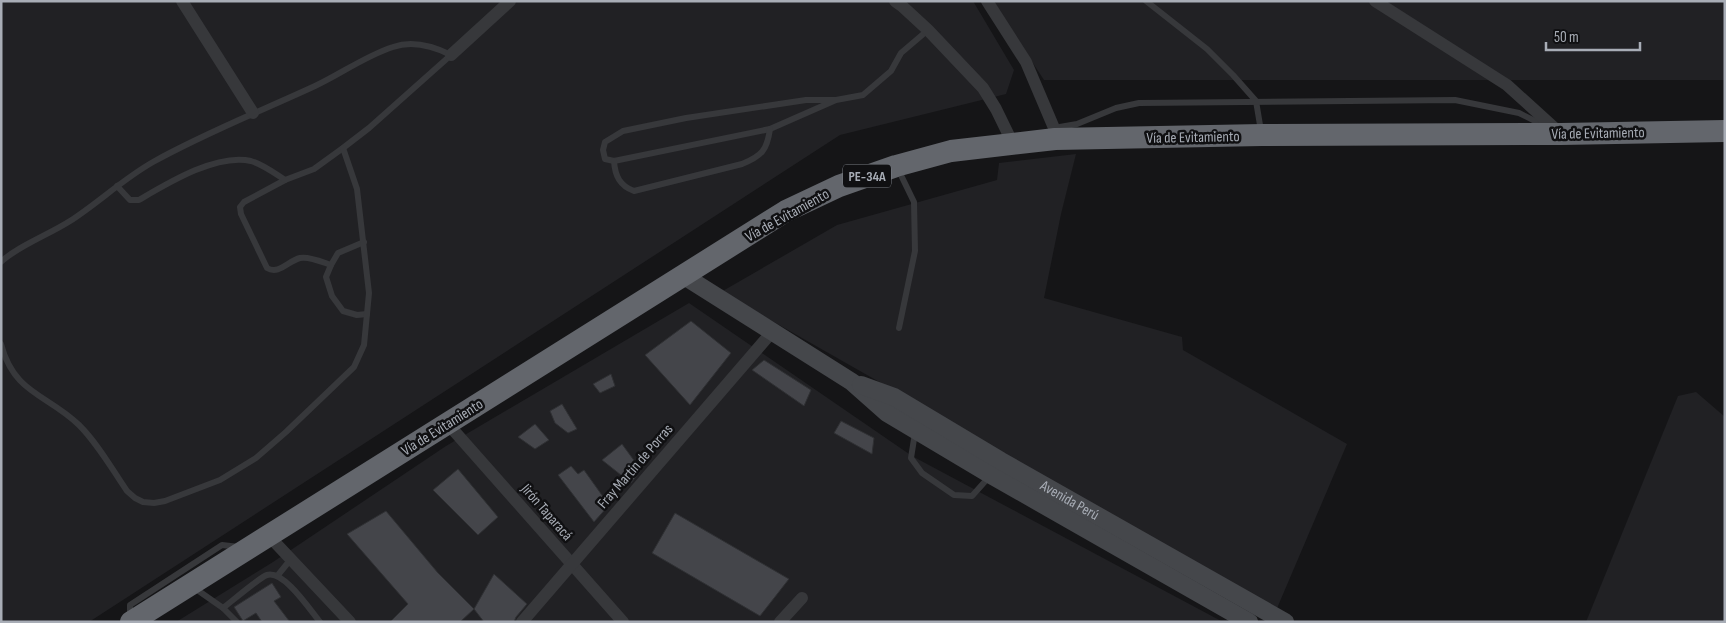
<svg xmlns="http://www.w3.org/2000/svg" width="1726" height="623" font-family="'Sofia Sans Condensed',sans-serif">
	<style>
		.built { fill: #212124 }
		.building { fill: #44454a; stroke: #2f3033 }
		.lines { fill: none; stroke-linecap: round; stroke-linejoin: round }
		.lane { stroke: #37383b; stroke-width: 6 }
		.street { stroke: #37383b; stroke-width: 12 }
		.secondary { stroke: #45474b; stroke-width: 18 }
		.highway { stroke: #63666c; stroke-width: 22 }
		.labels { text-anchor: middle; stroke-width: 5; stroke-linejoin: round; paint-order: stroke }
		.shield { fill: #101012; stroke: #7a7e85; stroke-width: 1 }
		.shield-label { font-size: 14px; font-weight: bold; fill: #a8adb6 }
		.street-label { font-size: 15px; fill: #a8adb6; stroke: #101012 }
	</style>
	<rect width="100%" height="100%" fill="#151517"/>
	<g class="built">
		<path d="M1 1H973L1014 70 1006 94 840 135 89 622H1Z"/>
		<path d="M992 1H1725V80H1044Z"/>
		<path d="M1076 154 1061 214 1044 298 1182 337 1183 350 1347 444 1275 613 969 433 721 292 837 225 997 180 999 163Z"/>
		<path d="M689 303 912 456 1223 622H176L273 562 446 446Z"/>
		<path d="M1696 392 1725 417V622H1586L1678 396Z"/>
	</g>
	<g class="building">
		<path d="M691 321 731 353 690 405 645 355Z"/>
		<path d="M764 360 811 390 804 406 752 370Z"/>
		<path d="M611 374 615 386 600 393 593 384Z"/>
		<path d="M562 404 577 429 568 433 555 423 550 411Z"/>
		<path d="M841 421 874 438 872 454 834 433Z"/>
		<path d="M535 424 549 440 535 449 518 437Z"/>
		<path d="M622 444 641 470 631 483 602 460Z"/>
		<path d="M571 466 578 474 584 470 609 505 594 522 558 475Z"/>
		<path d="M458 469 498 517 478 535 433 490Z"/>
		<path d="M386 511 438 573 474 609 460 622H390L408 604 347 534Z"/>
		<path d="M675 513 789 579 760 616 652 553Z"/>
		<path d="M494 574 527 604 516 617 514 622H484L474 609Z"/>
		<path d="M272 583 281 597 274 601 290 622H262L256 613 243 621 234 607Z"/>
	</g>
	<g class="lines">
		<g class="lane">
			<path d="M1146 1 1207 49 1233 75 1256 101 1261 131"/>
			<path d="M836 100 770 129 614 161 605 159 603 150 605 142 623 131 686 118 806 100H836L863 95 891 71 901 53 928 30"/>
			<path d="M1054 128 1077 124 1116 108 1139 103 1455 100 1519 113 1545 126"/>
			<path d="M614 161C615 176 620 186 634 191L742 164C762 156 767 150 770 129"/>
			<path d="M898 169 914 202 915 251 899 328"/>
			<path d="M285 180 244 202 240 207 241 214 267 268C279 275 288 261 300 258 309 256 322 262 331 265"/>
			<path d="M364 242 338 253 331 265 326 277 332 296 343 311 357 315 367 314"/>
			<path d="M1 262C16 247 50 234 70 221 98 203 123 179 153 162 205 133 261 111 315 86 341 74 365 56 393 47 413 40 433 46 451 55L369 128 343 148 314 169 285 180C274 173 264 165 251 161 217 153 168 183 139 200H130L117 186"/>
			<path d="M1 344C14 394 47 394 79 425 98 444 112 469 127 491L135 498 143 502 154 503 165 501 220 480 256 458 286 432 354 367 364 345 369 293 357 189 343 148"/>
			<path d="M919 433 914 439 911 458 922 473 954 495 972 496 989 477"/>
			<path d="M278 575 291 559"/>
			<path d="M193 587 223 608 237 622"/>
			<path d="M223 608C231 602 260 577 267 575 284 570 310 610 320 622"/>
			<path d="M130 618V605L222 545 239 547"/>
		</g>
		<g class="street">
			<path d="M182 1 253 113"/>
			<path d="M895 1 902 6 928 30 983 88 996 109 1013 144"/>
			<path d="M987 1 1026 62 1054 128 1055 139"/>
			<path d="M1375 1 1507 85 1561 134"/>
			<path d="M451 55 510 1"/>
			<path d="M448 424 623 622"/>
			<path d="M269 536 350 622"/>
			<path d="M522 622 772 332"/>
			<path d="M780 622 802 598"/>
		</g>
		<g class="secondary">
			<path d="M684 276 852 382 887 413 991 475 1249 622"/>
			<path id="s1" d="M861 385 894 397 1001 461 1285 622"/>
		</g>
		<path class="highway" d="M131 622 786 211 839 186 896 166 951 151 1055 139 1262 135 1561 134 1725 131"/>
	</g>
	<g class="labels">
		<rect class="shield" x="843" y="164.5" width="48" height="23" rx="4"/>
		<g class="shield-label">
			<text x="867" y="181">PE-34A</text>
		</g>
		<g class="street-label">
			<text transform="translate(1598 133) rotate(-1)" y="5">Vía de Evitamiento</text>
			<text transform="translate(1193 137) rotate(-1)" y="5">Vía de Evitamiento</text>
			<text transform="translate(787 215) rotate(-29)" y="5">Vía de Evitamiento</text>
			<text transform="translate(442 427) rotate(-32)" y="5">Vía de Evitamiento</text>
			<text transform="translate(635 466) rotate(-49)" y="5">Fray Martin de Porras</text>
			<text dy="5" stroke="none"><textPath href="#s1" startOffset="239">Avenida Perú</textPath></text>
			<text transform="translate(547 512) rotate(49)" y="5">Jirón Taparacá</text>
		</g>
	</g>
	<rect width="1726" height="623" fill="none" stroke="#a8adb6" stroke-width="5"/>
	<path d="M1546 42v8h94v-8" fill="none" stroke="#a8adb6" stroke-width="2.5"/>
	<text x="1554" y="42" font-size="15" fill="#a8adb6" stroke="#101012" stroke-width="4" paint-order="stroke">50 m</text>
</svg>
